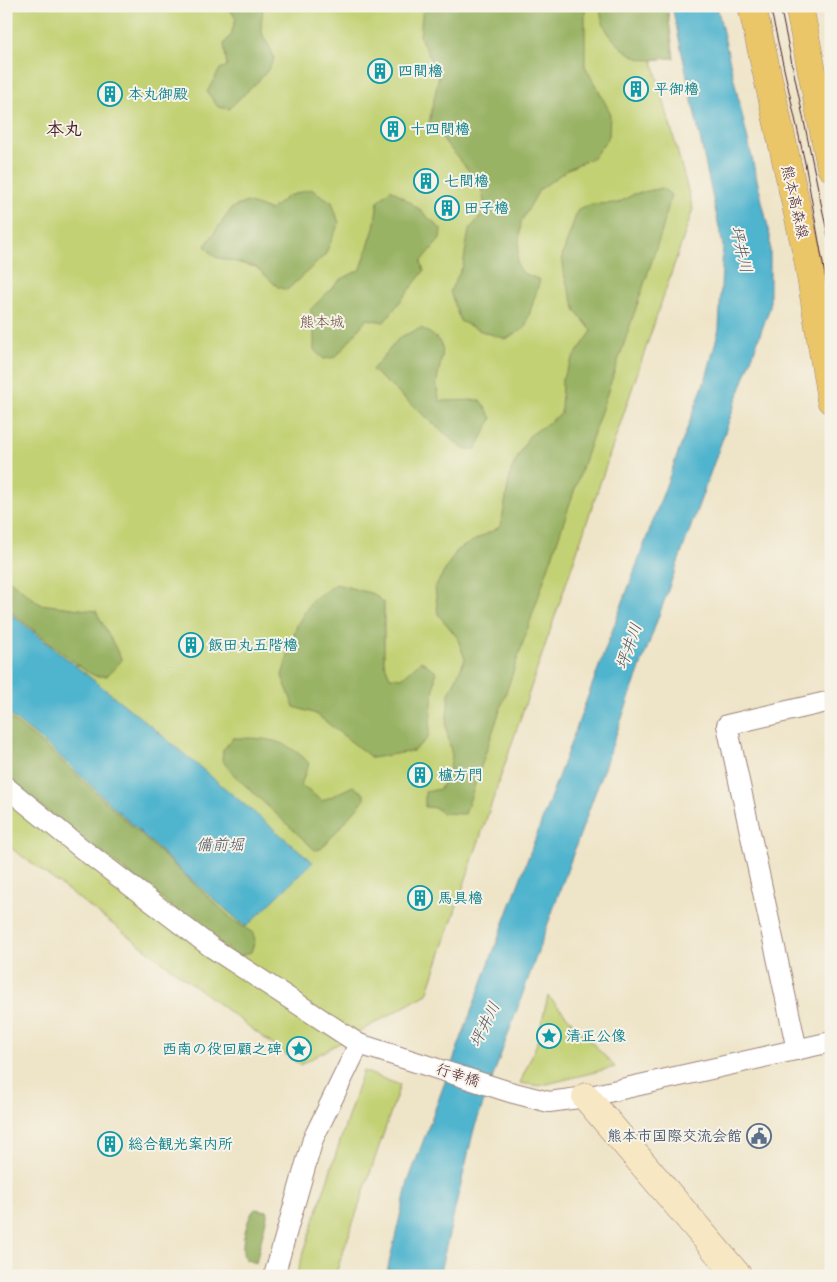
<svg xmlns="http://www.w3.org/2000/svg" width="837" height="1282" font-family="'Balsamiq Sans','Klee One',sans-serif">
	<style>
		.green { fill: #c2d173; stroke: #86784f }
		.forest { fill: #99b365; stroke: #726948 }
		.water { fill: #4fb4ce; stroke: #4c6a7c }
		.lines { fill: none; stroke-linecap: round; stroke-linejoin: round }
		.street-casing { stroke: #9c8279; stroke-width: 22 }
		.secondary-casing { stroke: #9c8279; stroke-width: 29 }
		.primary-casing { stroke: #9c8279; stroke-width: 29 }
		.street { stroke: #fff; stroke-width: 20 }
		.secondary { stroke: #f7e8c3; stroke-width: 28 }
		.primary { stroke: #eac669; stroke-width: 28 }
		.tram { stroke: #4a1f2b; stroke-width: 1 }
		.labels { text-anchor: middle; stroke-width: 4; stroke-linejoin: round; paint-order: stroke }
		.culture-label { font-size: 15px; font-weight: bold; fill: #0d838f; stroke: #f7f3e8; text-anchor: start }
		.street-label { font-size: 15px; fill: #4a1f2b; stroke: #f7f3e8 }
		.park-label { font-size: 15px; fill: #684c3d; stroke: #f7f3e8 }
		.service-label { font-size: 15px; font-weight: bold; fill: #4e5e75; stroke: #f7f3e8; text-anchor: end }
		.water-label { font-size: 16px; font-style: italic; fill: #4c5364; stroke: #f7f3e8 }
		.quarter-label { font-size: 18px; font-weight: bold; fill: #4a1f2b; stroke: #f7f3e8 }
	</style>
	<rect width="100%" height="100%" fill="#f7f3e8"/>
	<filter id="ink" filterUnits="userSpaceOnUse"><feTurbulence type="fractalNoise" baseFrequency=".02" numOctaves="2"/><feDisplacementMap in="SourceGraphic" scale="10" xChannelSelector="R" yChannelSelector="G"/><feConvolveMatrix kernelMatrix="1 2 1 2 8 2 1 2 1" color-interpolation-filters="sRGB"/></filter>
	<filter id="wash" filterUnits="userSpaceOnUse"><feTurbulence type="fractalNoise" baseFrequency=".0096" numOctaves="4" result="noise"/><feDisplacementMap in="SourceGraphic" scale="20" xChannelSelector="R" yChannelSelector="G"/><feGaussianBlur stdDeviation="1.12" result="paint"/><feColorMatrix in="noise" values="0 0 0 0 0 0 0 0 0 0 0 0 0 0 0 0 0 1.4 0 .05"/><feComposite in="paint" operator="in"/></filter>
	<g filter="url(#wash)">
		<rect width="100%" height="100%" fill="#eee4c7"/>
		<g class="green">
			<path d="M6 6H638L693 209 427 994 300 1065 6 844Z"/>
			<path d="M548 996 615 1067 539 1086 520 1083 536 1046Z"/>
			<path d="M363 1071 400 1085 335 1276H296Z"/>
		</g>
		<g class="forest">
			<path d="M227 6H263C263 15 260 23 262 32 265 42 272 48 274 59 265 80 244 92 229 109L218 107 207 92 220 69 227 66 224 44 231 35 236 18Z"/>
			<path d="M423 6H585V66L610 112 609 136 594 157 568 169 539 190 521 222 517 264 523 273 540 280 525 328 506 339 481 331 460 321 450 291 463 266 469 230 486 210 480 184 429 123 439 76 420 37Z"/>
			<path d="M601 6H667L674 58C665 58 647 62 638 58 619 49 598 28 601 6Z"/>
			<path d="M662 188 671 195 662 231 465 814 441 813 437 808 425 807V792L440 789 449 771 452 756 446 727 449 694 465 659 457 637 438 614 435 587 457 550 501 526 511 470 529 436 561 414 562 379 573 358 592 331 576 311 565 278 562 256 578 209 592 204 618 203 634 194Z"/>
			<path d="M311 189 332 202 339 223 325 255 287 290 278 287 256 267 215 257 205 246 232 208 247 202 270 210 288 196Z"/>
			<path d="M391 189 419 209 441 229 440 239 421 262 424 271 384 322 367 319 336 357 324 359 314 350V320L310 310 340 280 361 269 374 228 378 201Z"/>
			<path d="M421 328C453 345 441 352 437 381 436 387 438 395 440 401L480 400 492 418 476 449H463L372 370 400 337Z"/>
			<path d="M6 577 40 604 96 611 122 660 107 676H95L83 669 6 608Z"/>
			<path d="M336 584 374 594 384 603V662L390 677 402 678 421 661 436 671 428 738 413 751 372 758 316 714 294 707 282 676 297 625 312 600Z"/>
			<path d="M6 715 53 753 233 920 253 933 255 940 251 952 238 957 6 779Z"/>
			<path d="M233 738C265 738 285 738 309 763L301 785 322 801 353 786 364 794V800L321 849 315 850 232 773 222 760 223 750Z"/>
			<path d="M255 1209 268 1211 256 1263 245 1259C239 1250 247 1216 255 1209Z"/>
		</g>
		<g class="water">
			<path d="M672 6H717L770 236V307L474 1129 439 1276H386L408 1182 707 375 719 329 723 246Z"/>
			<path d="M6 610 152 727 313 862 246 927 188 877 53 750 6 712Z"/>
		</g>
	</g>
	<g filter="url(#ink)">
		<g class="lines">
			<defs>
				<g id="street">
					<path d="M6 787 81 848 211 947 359 1044 510 1092 549 1102 586 1097 831 1042"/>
					<path d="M797 1050 727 725 831 701"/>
					<path d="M274 1276 313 1139 359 1044"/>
				</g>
				<path id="secondary" d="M586 1097 738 1276"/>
				<g id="primary">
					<path d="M752 6 808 259 831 400"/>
					<path d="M799 6 831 167"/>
				</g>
			</defs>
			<use href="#street" class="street-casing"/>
			<use href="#secondary" class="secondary-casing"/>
			<use href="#primary" class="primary-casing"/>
			<use href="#street" class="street"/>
			<use href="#secondary" class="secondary"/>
			<use href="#primary" class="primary"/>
			<g class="tram">
				<path d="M770 6 805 163 831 309"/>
				<path d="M780 6 831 251"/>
			</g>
		</g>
	</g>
	<defs>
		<symbol id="building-ring" viewBox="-11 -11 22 22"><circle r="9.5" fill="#f7f3e8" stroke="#0f9aa8" stroke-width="1.5"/><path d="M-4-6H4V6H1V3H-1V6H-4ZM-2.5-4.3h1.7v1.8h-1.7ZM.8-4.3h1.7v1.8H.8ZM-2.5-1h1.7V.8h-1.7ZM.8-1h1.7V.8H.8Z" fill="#0f9aa8"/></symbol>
		<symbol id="sight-ring" viewBox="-11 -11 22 22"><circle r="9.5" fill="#f7f3e8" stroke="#0f9aa8" stroke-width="1.5"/><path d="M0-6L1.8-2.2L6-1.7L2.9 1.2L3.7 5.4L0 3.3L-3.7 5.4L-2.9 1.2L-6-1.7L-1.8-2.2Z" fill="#0f9aa8"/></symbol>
		<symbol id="civic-ring" viewBox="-11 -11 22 22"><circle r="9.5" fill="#f7f3e8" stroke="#5c6f8a" stroke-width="1.5"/><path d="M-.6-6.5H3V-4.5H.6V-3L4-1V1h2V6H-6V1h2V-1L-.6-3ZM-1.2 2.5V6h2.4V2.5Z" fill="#5c6f8a"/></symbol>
	</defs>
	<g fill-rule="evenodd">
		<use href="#building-ring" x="366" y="57" width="28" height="28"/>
		<use href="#building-ring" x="622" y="75" width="28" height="28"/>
		<use href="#building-ring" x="96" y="80" width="28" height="28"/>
		<use href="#building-ring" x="379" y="115" width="28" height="28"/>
		<use href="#building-ring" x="412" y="167" width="28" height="28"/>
		<use href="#building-ring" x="433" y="194" width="28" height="28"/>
		<use href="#building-ring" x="177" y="631" width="28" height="28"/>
		<use href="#building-ring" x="406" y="761" width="28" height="28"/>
		<use href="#building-ring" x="406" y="884" width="28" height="28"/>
		<use href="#sight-ring" x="535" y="1022" width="28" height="28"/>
		<use href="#sight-ring" x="285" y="1035" width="28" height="28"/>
		<use href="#civic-ring" x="745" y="1122" width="28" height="28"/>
		<use href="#building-ring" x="96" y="1130" width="28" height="28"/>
	</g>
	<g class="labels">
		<g class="culture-label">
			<text x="398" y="76">四間櫓</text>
			<text x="654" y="94">平御櫓</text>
			<text x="128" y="99">本丸御殿</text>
			<text x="410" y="134">十四間櫓</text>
			<text x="444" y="186">七間櫓</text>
			<text x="464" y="213">田子櫓</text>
			<text x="208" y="650">飯田丸五階櫓</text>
			<text x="438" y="780">櫨方門</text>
			<text x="438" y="903">馬具櫓</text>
			<text x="566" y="1041">清正公像</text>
			<text x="282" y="1054" text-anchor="end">西南の役回顧之碑</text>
			<text x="128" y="1149">総合観光案内所</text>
		</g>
		<g class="street-label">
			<text transform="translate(795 202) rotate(77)" y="5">熊本高森線</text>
			<text transform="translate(458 1075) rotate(18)" y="5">行幸橋</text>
		</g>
		<g class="park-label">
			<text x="322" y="327">熊本城</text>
		</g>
		<g class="service-label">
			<text x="742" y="1141">熊本市国際交流会館</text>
		</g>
		<g class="water-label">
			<text transform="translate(742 249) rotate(77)" y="6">坪井川</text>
			<text transform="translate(628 646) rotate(-70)" y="6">坪井川</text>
			<text x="220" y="850">備前堀</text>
			<text transform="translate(484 1024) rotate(-64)" y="6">坪井川</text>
		</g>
		<g class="quarter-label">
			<text x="64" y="135">本丸</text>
		</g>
	</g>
	<rect width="837" height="1282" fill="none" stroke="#f7f3e8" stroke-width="25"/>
</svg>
